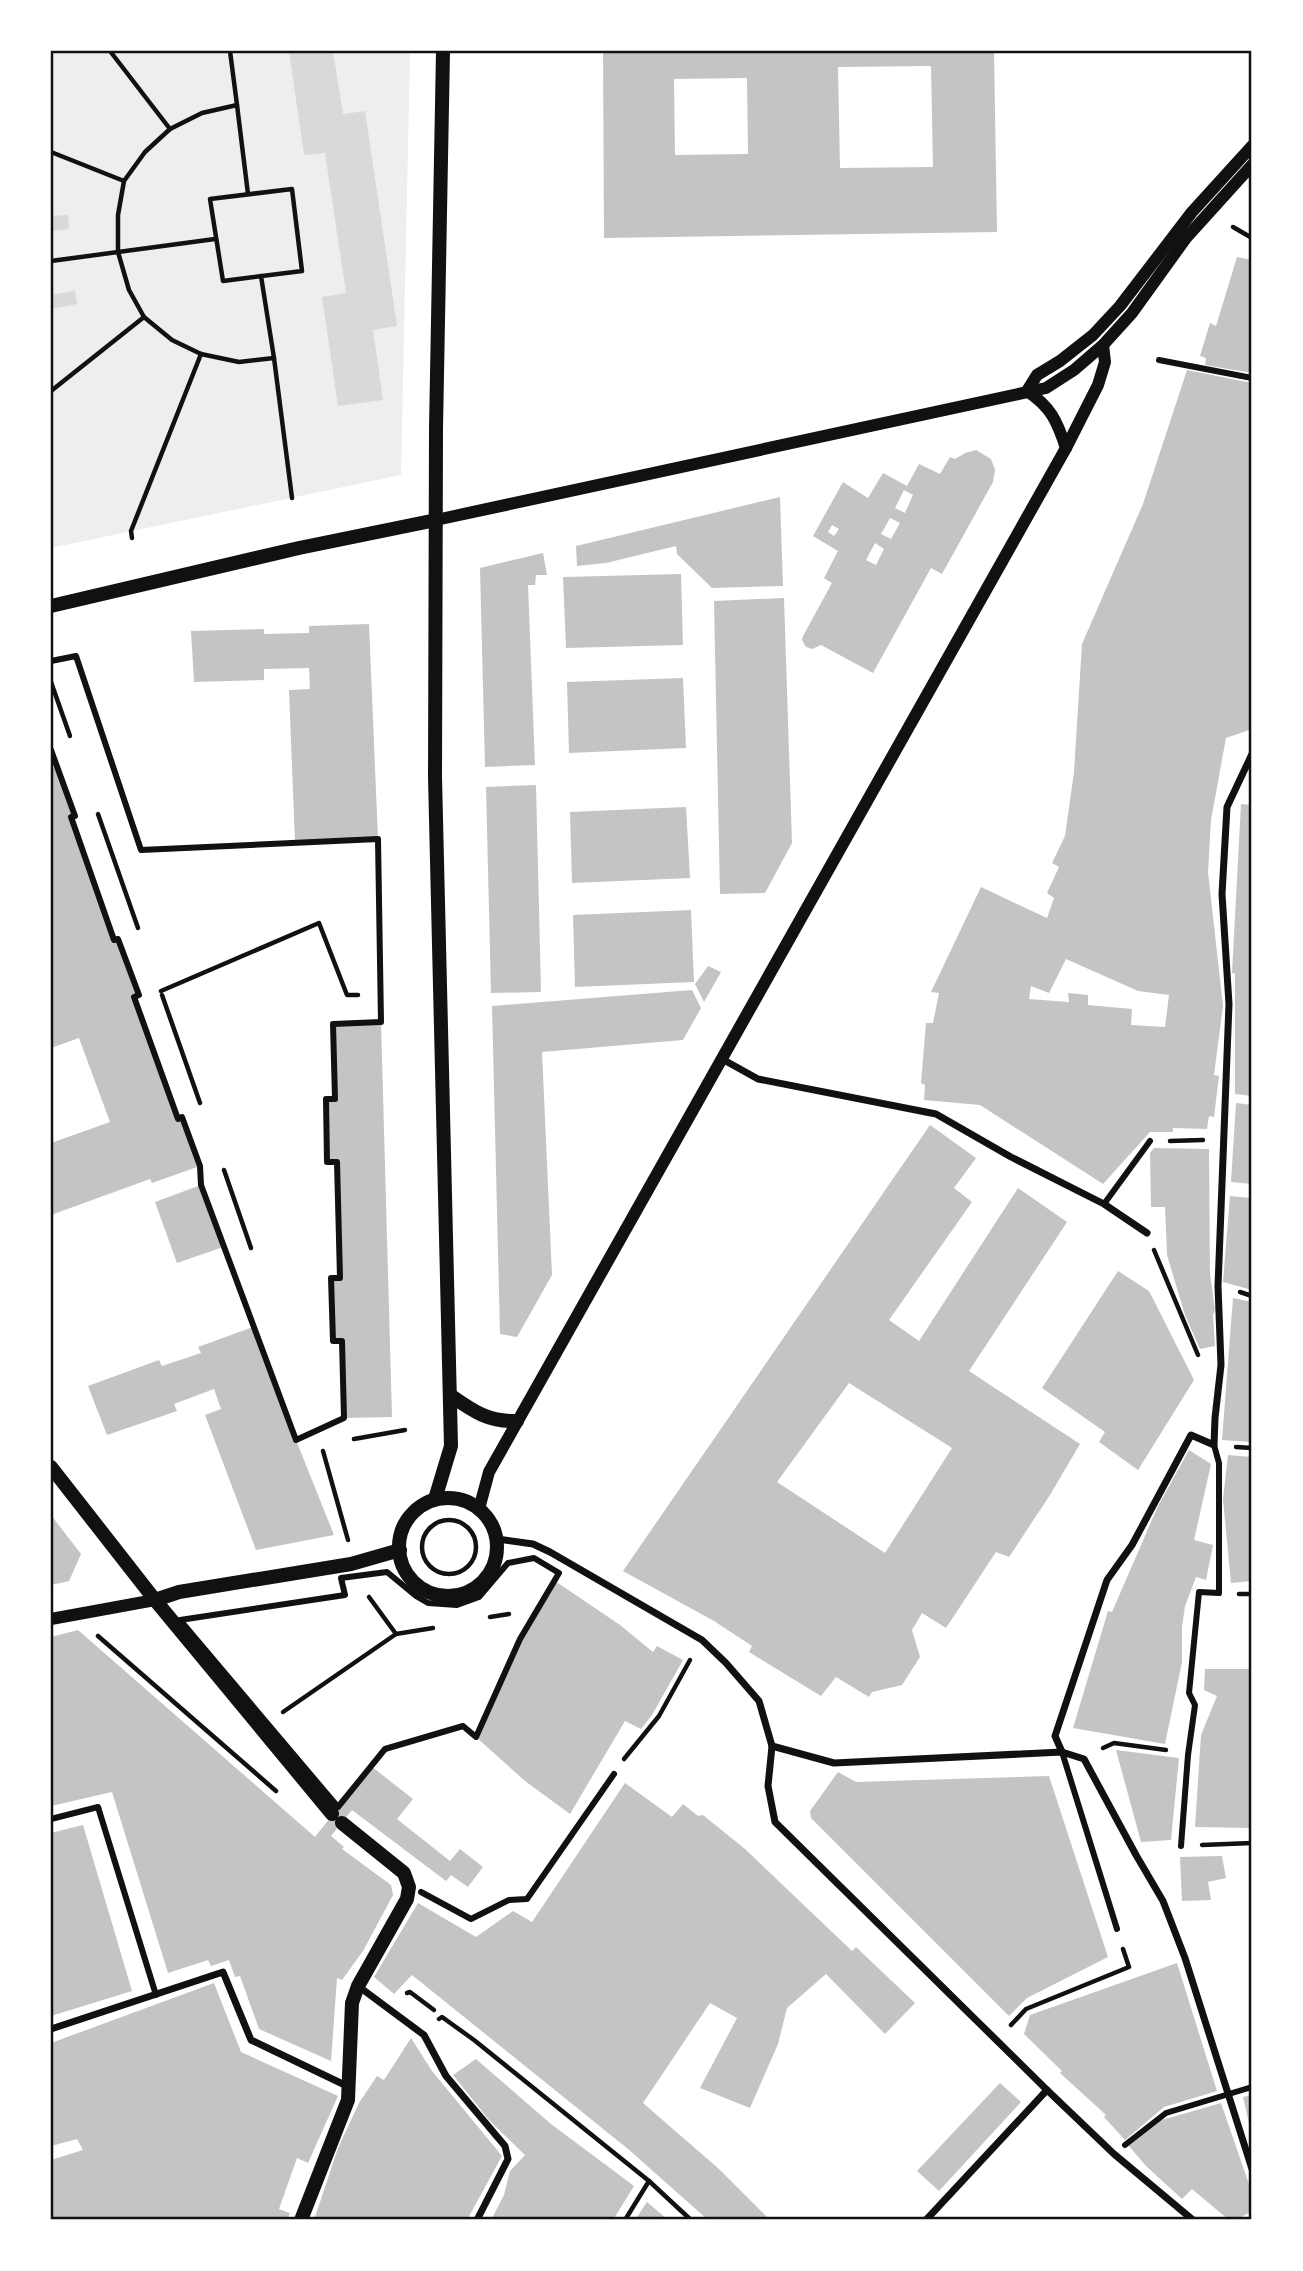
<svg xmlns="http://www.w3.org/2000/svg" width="1303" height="2271" font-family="Mulish,sans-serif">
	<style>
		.green { fill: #eee }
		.water { fill: #d9d9d9 }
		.building { fill: #c4c4c4; fill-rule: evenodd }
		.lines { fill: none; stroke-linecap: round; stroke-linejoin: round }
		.path { stroke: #111; stroke-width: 4.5 }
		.pedestrian { stroke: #111; stroke-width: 6 }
		.minor { stroke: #111; stroke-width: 7 }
		.tertiary { stroke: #111; stroke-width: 12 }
		.secondary { stroke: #111; stroke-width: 14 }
		.neatline { fill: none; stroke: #111; stroke-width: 2.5 }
	</style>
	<rect width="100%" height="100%" fill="#fff"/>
	<path class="green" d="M51 51H410L401 475 51 548Z"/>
	<g class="water">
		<path d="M289 51H333L343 114 365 111 397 326 373 330 383 400 338 406 322 297 346 293 325 153 304 155Z"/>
		<path d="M68 215 69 229 51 231V216Z"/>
		<path d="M75 291 77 304 51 309V295Z"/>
	</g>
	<g class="building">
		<path d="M603 51H994L997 232 604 238ZM931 66 933 167 840 168 838 67ZM747 78 748 154 675 155 674 79Z"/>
		<path d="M1237 257 1252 260V373L1205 365 1206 358 1200 356 1210 323 1216 326Z"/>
		<path d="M1187 370 1252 383V729L1226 738 1211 820 1208 872 1223 1006 1214 1075 1219 1076 1214 1117 1209 1116 1207 1129 1173 1128V1132H1150L1103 1184 980 1105 924 1100 925 1085 921 1083 926 1023H933L939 993 931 992 981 887 1047 918 1054 898 1047 893 1059 867 1052 863 1065 836 1074 772 1082 644 1143 504ZM1066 959 1138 991 1169 995 1165 1027 1131 1025 1132 1009 1088 1005V995L1068 993 1069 1002 1029 999 1031 986 1049 993Z"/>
		<path d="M976 450 991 459 995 470 993 482 942 574 931 568 873 673 821 645 812 649 806 647 802 640 803 636 832 583 824 578 838 551 813 536 843 482 868 498 883 473 907 486 919 464 940 474 950 457 955 459 965 453ZM904 490 913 495 905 513 895 508ZM890 518 900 523 891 539 881 534ZM832 525 839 529 834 536 828 532ZM875 543 884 549 876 565 866 560Z"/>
		<path d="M780 497 783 586 712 588 677 554 676 546 606 563 577 566 576 546Z"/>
		<path d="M543 553 547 575H536L535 585H528L535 765 485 767 480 568Z"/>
		<path d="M681 574 683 645 566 648 563 577Z"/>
		<path d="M784 598 792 843 765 893 720 894 714 601Z"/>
		<path d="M369 624 378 839 295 843 289 690 310 689 309 668 264 669V680L194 682 191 631 264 629V634L309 633V626Z"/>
		<path d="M683 678 686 748 569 753 567 682Z"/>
		<path d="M57 767 75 816 71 817 114 940 118 939 139 995 134 997 178 1119 182 1117 200 1166 152 1183 150 1179 51 1215V1143L110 1122 79 1038 51 1048V769Z"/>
		<path d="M536 785 541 992 491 993 486 787Z"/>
		<path d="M1241 804 1252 805V1096L1235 1094V974L1232 973Z"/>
		<path d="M686 807 690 878 572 883 570 812Z"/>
		<path d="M691 910 694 982 575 987 573 915Z"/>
		<path d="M708 966 721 972 704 1002 695 984Z"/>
		<path d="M692 990 701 1008 683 1040 542 1052 552 1275 517 1337 500 1334 492 1006Z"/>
		<path d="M381 1022 392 1417 344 1418 342 1341H333L331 1278H340L337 1162H327L326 1099H335L333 1024Z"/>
		<path d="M1236 1103 1252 1105V1184L1231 1182Z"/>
		<path d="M930 1125 976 1158 954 1188 972 1202 889 1320 919 1341 1018 1188 1067 1222 969 1371 1080 1444 1050 1495 1009 1557 996 1552 946 1628 922 1613 912 1630 920 1657 902 1685 872 1692 869 1697 836 1677 821 1696 749 1652 752 1646 714 1621 623 1571ZM849 1383 952 1448 885 1553 777 1482Z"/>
		<path d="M1154 1148 1209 1149 1210 1274 1215 1310 1213 1315 1215 1346 1200 1349 1185 1315 1167 1255 1165 1207H1151L1150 1153Z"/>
		<path d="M201 1185 223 1247 177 1263 155 1202Z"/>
		<path d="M1230 1196 1252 1198V1290L1223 1282Z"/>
		<path d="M1118 1271 1149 1291 1194 1380 1138 1470 1099 1442 1105 1432 1042 1388Z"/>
		<path d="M1233 1298 1252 1302V1442L1222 1440Z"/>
		<path d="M253 1327 296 1440 334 1535 256 1550 205 1415 221 1409 214 1389 174 1404 177 1411 107 1435 88 1386 159 1360 162 1366 201 1353 198 1347Z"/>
		<path d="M1189 1450 1211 1464 1194 1540 1213 1545 1206 1580 1196 1577 1185 1606 1182 1627V1662L1165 1744 1073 1728 1108 1611 1112 1612 1158 1506Z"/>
		<path d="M1228 1455 1252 1457V1581L1231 1583 1223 1499Z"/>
		<path d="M51 1515 81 1554 69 1581 51 1585Z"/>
		<path d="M555 1581 620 1625 653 1652 657 1646 683 1660 652 1715 641 1729 625 1721 570 1814 525 1781 476 1737 520 1639Z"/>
		<path d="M78 1630 315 1837 371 1766 413 1799 397 1819 450 1861 460 1849 483 1867 468 1887 451 1875 446 1881 352 1810 331 1836 344 1847 342 1849 391 1885 393 1895 363 1951 342 1980 337 1978 331 2061 259 2029 240 1976 235 1977 229 1960 211 1966 208 1960 168 1973 112 1792 51 1806V1637Z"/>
		<path d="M1205 1669H1252V1828L1195 1827 1201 1735 1217 1696 1204 1690Z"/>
		<path d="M1116 1750 1179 1758 1171 1840 1141 1842Z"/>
		<path d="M838 1772 856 1782 1049 1776 1108 1957 1027 1998 1009 2016 811 1818 810 1811Z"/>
		<path d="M625 1783 672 1817 683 1804 698 1816 703 1815 745 1849 852 1951 856 1947 915 2003 885 2034 826 1974 787 2008 778 2044 750 2108 700 2088 737 2018 710 2003 643 2103 719 2169 770 2220H708L628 2149 412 1975 394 1994 374 1977 418 1903 476 1937 513 1911 532 1922Z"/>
		<path d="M83 1825 132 1991 51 2016V1833Z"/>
		<path d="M1222 1856 1226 1878 1208 1882 1211 1900 1182 1901 1180 1857Z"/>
		<path d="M1177 1963 1217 2091 1164 2107 1125 2140 1104 2117 1106 2115 1060 2073 1062 2071 1024 2034 1030 2015Z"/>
		<path d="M214 1983 241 2052 338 2096 308 2163 297 2158 279 2209 290 2213 287 2220H51V2160L83 2150 77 2139 51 2146V2043Z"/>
		<path d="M411 2038 432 2071 502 2156 467 2220H314L338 2148 359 2103 377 2076 384 2080Z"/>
		<path d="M476 2059 551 2124 634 2186 613 2220H491L504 2195 510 2171 525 2155 489 2120 453 2075Z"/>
		<path d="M1000 2083 1021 2102 939 2191 917 2171Z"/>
		<path d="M1252 2095V2132H1251L1243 2097Z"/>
		<path d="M1221 2103 1252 2193V2211L1236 2220H1229L1192 2189 1182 2199 1146 2166 1129 2146 1162 2120Z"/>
		<path d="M647 2202 668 2220H635Z"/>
	</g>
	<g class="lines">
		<g class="path">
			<path d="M110 51 170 129"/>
			<path d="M230 51 237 105 202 113 170 129 145 152 124 181 118 215V252L129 290 144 317 172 340 201 354 239 362 274 358 292 498"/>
			<path d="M237 105 248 194"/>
			<path d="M51 152 124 181"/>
			<path d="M292 189 302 271 223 281 210 199Z"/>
			<path d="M1233 227 1252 238"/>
			<path d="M51 261 215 239"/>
			<path d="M261 276 274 358"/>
			<path d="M51 391 144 317"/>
			<path d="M132 538 131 531 201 354"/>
			<path d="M51 682 70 736"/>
			<path d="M98 814 138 928"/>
			<path d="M161 991 319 923 347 995H358"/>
			<path d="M162 995 200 1103"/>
			<path d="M1170 1141 1203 1140"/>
			<path d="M224 1170 251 1248"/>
			<path d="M1154 1250 1198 1355"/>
			<path d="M1240 1292 1252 1296"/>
			<path d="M354 1439 405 1430"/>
			<path d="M1236 1447 1252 1448"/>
			<path d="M323 1451 348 1540"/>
			<circle cx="449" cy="1547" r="27"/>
			<path d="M1239 1594H1252"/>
			<path d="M490 1617 509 1614"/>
			<path d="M396 1634 433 1628"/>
			<path d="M98 1636 276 1791"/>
			<path d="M283 1712 396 1634 369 1597"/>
			<path d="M1103 1748 1114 1743 1166 1750"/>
			<path d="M624 1759 659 1716 690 1660"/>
			<path d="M1202 1845 1252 1843"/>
			<path d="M407 1993 410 1992 434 2010"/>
			<path d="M439 2019 442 2017 474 2040 649 2181 691 2220"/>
			<path d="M1011 2025 1026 2009 1129 1967 1123 1949"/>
			<path d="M625 2220 649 2181"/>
		</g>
		<g class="pedestrian">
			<path d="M1159 360 1252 378"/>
			<path d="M51 661 76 656 141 850 378 839 381 1022 333 1024 335 1099H326L327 1162H337L340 1278H331L333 1341H342L344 1418 296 1440 201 1185 200 1166 182 1117 178 1119 134 997 139 995 118 939 114 940 71 817 75 816 51 750"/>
			<path d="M1104 1204 1150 1141"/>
			<path d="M534 1558 559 1573 520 1639 476 1737 463 1726 385 1749 338 1807 180 1620 345 1595 341 1578 387 1572 416 1596 428 1603 457 1605 479 1597 508 1563Z"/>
			<path d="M1062 1752 1117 1929"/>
			<path d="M51 1819 98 1807 156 1995"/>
			<path d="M1181 1846 1188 1755 1195 1705 1189 1693 1199 1592 1219 1593V1463L1214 1445"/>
			<path d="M421 1892 471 1919 509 1900 527 1899 614 1774"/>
			<path d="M1125 2145 1166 2113 1252 2087"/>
		</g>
		<g class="minor">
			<path d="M722 1059 758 1079 936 1114 1011 1157 1104 1204 1147 1233"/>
			<path d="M497 1539 533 1544 550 1552 702 1640 726 1663 759 1701 772 1746 768 1786 775 1822 1047 2090 1114 2154 1193 2220"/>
			<path d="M772 1746 834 1763 1062 1752 1084 1759 1136 1855 1163 1901 1185 1958 1252 2169"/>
			<path d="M1062 1752 1055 1736 1107 1580 1132 1545 1191 1435 1214 1445 1215 1418 1221 1365 1218 1286 1229 1004 1222 894 1227 807 1252 754"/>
			<path d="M358 1986 424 2035 446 2076 505 2146 508 2159 477 2220"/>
			<path d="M51 2029 223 1972 251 2040 349 2087"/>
			<path d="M926 2220 1047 2090"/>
		</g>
		<g class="tertiary">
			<path d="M1027 391 1037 375 1060 361 1093 335 1120 306 1192 212 1252 146"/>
			<path d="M1027 391C1051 407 1057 421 1066 448"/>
			<path d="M436 520 1046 388 1074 370 1103 345 1132 313 1186 238 1252 165"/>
			<path d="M479 1509 489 1472 1066 448 1098 385 1105 362 1103 345"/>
			<path d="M51 1619 155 1600"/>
		</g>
		<g class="secondary">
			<path d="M51 606 299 548 436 520"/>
			<path d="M450 1395C473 1411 488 1422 517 1421"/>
			<path d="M51 1467 155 1600 332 1814"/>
			<circle cx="448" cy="1547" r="49"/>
			<path d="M435 1499 451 1446 435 777 436 429 443 51"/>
			<path d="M155 1600 179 1592 351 1564 400 1550"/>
			<path d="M301 2220 348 2100 352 2003 358 1986 407 1899 409 1887 404 1873 342 1823"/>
		</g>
	</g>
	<rect width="1303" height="2271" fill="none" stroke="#ffffff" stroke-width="105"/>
	<rect x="52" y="52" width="1198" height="2166" class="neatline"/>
</svg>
